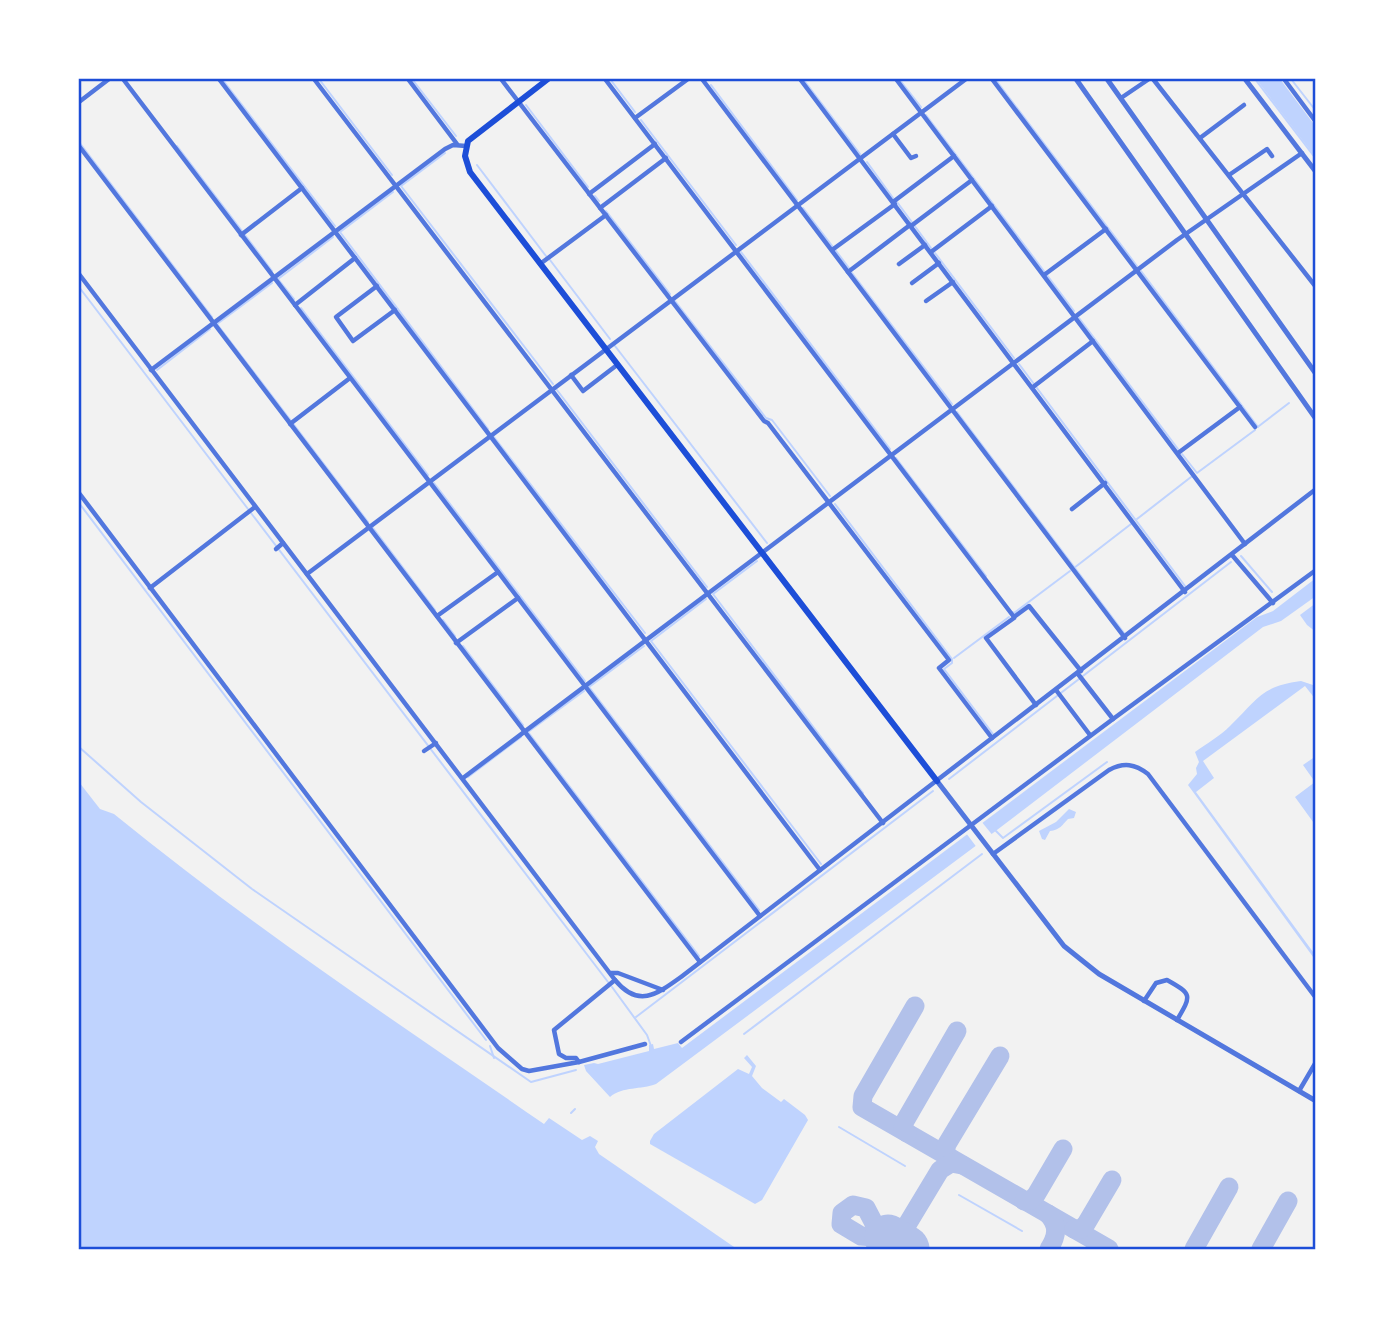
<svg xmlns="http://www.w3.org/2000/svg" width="1395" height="1328" font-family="Georgia,serif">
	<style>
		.water { fill: #bfd3fe }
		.pier { fill: #f2f2f2 }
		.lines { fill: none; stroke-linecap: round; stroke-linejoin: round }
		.stream { stroke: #bfd3fe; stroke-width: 2 }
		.taxiway { stroke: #b2c1ea; stroke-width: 19 }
		.runway { stroke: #b2c1ea; stroke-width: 47 }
		.minor { stroke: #5277de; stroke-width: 4.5 }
		.tertiary { stroke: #5277de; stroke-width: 5 }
		.secondary { stroke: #1d4ed8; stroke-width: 6 }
		.neatline { fill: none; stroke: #1d4ed8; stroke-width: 2.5 }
	</style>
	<rect width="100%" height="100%" fill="#f2f2f2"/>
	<g class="water">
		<path d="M1256 79H1280L1316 127V158Z"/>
		<path d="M1316 578V596L1281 621 1263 627 993 833 656 1084C641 1090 623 1086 610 1097L586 1071 584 1065 594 1063 598 1064 649 1051V1045L653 1044 654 1049 678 1043 682 1048 1257 617 1273 611Z"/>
		<path d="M1316 603V632L1307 625 1300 615Z"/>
		<path d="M1301 681 1316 686V700L1305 686 1203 761 1214 778 1196 792 1316 956V961L1188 785 1197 774 1196 768 1199 762 1195 752C1206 744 1220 736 1230 726 1257 700 1261 686 1301 681Z"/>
		<path d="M1316 756V826L1295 797 1315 782 1303 765Z"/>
		<path d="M79 782 100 809 114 814C251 926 398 1023 544 1124L549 1118 582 1140 590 1136 598 1141 595 1147 599 1154 737 1249H79Z"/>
		<path d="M1069 809 1076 812 1074 818 1068 819C1062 825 1060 830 1050 831L1045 840 1042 839 1039 831 1056 822Z"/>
		<path d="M747 1055 756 1066 752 1076 762 1088 781 1102 784 1099 805 1115 808 1120 762 1200 755 1204 650 1144V1141L654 1134 738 1069 749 1074 752 1067 744 1058Z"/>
	</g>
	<path class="pier" d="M981 821 994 837 978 849 966 833Z"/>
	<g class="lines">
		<g class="stream">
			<path d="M222 79 335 226"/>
			<path d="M319 79 392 175"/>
			<path d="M412 79 456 136"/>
			<path d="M610 79 635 112"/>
			<path d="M706 79H707"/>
			<path d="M803 79 860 154"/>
			<path d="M899 79 921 107"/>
			<path d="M995 79 1137 266"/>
			<path d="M1255 79 1316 159"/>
			<path d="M1291 79 1316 111"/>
			<path d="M711 85 797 200"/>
			<path d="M526 105 588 187"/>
			<path d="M926 115 1074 311"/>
			<path d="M641 120 736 245"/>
			<path d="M79 142 212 317"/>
			<path d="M177 146 242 231"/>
			<path d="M445 153 401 186 553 384"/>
			<path d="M867 162 893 198"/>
			<path d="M477 165 546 256"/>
			<path d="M393 192 340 232 488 429"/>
			<path d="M595 196 599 201"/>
			<path d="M897 202 931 248"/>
			<path d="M803 208 849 268"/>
			<path d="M606 211 670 294"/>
			<path d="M245 235 272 271"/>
			<path d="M741 252 890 449"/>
			<path d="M935 253 1014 358"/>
			<path d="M550 260 610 339"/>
			<path d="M1141 271 1258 427"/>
			<path d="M852 273 952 404"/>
			<path d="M272 283 217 324 368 522"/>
			<path d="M79 287 248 509"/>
			<path d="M294 299 278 279 333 237"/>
			<path d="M675 301 766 418 772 420 830 496"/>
			<path d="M301 308 428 475"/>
			<path d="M1079 318 1178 449"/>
			<path d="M615 346 767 543"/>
			<path d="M1019 364 1185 586"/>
			<path d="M157 370 210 329"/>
			<path d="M557 390 707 587"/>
			<path d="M957 412 1124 633"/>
			<path d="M1259 426 1289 403"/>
			<path d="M494 437 645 633"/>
			<path d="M1182 454 1197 473 1255 430"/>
			<path d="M896 458 986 576"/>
			<path d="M434 483 585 681"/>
			<path d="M79 503 486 1040"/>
			<path d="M835 504 952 659V663L944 669 993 734"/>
			<path d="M251 513 608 982"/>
			<path d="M1137 519 1191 477"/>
			<path d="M373 528 435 610"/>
			<path d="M1241 556 1272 592"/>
			<path d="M757 561 713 594 863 793"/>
			<path d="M1074 568 1131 524"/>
			<path d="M706 599 651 641 821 864"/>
			<path d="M1012 612 1014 613 1070 571"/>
			<path d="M443 620 455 636"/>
			<path d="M463 646 523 725"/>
			<path d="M644 646 589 687 759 910"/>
			<path d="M954 658 1009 617"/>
			<path d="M584 691 528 732 699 956"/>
			<path d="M79 747 141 802 252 889 531 1082 576 1070"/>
			<path d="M468 777 521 737"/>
			<path d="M949 779 1231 562"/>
			<path d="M996 831 1003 838 1107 762"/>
			<path d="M612 987 647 1035 651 1046"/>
			<path d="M636 1017 933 791"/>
			<path d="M744 1034 982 854"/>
			<path d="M490 1046 494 1058"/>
			<path d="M571 1113 575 1109"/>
			<path d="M839 1127 905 1166"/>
			<path d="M959 1195 1022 1231"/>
		</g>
		<g class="taxiway">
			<path d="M915 1006 863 1096 862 1107 1109 1249"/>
			<path d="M907 1133 903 1128 905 1121 957 1031"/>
			<path d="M950 1158 945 1152 947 1144 1000 1056"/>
			<path d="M1024 1201 1031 1200 1036 1195 1063 1149"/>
			<path d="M853 1205 866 1208 878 1231 888 1238 861 1236 841 1224 842 1213Z"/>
			<path d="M1048 1214C1059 1226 1057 1236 1049 1249"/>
			<path d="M1074 1229H1081L1086 1224 1112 1180"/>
			<path d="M896 1243 940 1170 951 1163 962 1165"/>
			<path d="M1194 1249 1229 1187"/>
			<path d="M1261 1249 1288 1201"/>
		</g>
		<path class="runway" d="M888 1238 906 1249"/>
		<g class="minor">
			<path d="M123 79 760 916"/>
			<path d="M219 79 820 870"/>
			<path d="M314 79 883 823"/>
			<path d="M408 79 457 144"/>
			<path d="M501 79 764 421 768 423 949 660 939 668 992 738"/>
			<path d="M605 79 1014 617 1029 606 1081 671"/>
			<path d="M702 79 1125 638"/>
			<path d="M800 79 1185 592"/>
			<path d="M896 79 1245 544"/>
			<path d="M992 79 1255 427"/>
			<path d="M1153 79 1316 287"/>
			<path d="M1284 79 1316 122"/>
			<path d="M1121 98 1149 79"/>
			<path d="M79 102 109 79"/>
			<path d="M635 118 688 79"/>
			<path d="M893 134 911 158 916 156"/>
			<path d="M1200 138 1244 105"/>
			<path d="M79 146 700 962"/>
			<path d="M1229 175 1267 149 1272 156"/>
			<path d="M589 194 655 144"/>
			<path d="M893 202 954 156"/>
			<path d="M600 208 666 158"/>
			<path d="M911 226 972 180"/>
			<path d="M241 235 302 188"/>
			<path d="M832 250 895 204"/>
			<path d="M931 252 992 206"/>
			<path d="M540 264 606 215"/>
			<path d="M899 264 925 245"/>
			<path d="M848 272 910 225"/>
			<path d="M79 274 615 980C638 1008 656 995 681 977L1316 489"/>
			<path d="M1044 275 1106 229"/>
			<path d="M912 283 939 263"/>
			<path d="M377 286 336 317 353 341 395 310"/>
			<path d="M926 301 953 282"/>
			<path d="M295 305 355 258"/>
			<path d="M151 370 445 149 453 145 466 146"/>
			<path d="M571 375 583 391 617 365"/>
			<path d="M1033 387 1093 341"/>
			<path d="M290 424 350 378"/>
			<path d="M1178 453 1240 407"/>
			<path d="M79 493 498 1048 522 1069 529 1071 579 1062 645 1044"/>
			<path d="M1072 509 1105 483"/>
			<path d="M276 549 283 543"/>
			<path d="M1232 555 1273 603"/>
			<path d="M307 574 966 79"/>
			<path d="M150 588 255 507"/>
			<path d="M437 616 498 572"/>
			<path d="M1014 618 986 638 1036 705"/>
			<path d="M456 643 518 598"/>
			<path d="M1078 674 1113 719"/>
			<path d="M1056 690 1090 735"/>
			<path d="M424 751 436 743"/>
			<path d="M463 778 1177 240 1302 153"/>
			<path d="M993 854 1109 770C1124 762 1135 764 1148 774L1316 998"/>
			<path d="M611 973H618L663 990"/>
			<path d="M1144 1001 1156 983 1167 980C1192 994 1192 995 1177 1020"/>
			<path d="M681 1042 1113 719 1316 570"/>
			<path d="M579 1062 576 1058H566L559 1054 554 1030 615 980"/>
			<path d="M1299 1091 1316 1062"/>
		</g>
		<g class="tertiary">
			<path d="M1076 79 1316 419"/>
			<path d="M1107 79 1316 374"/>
			<path d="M1245 79 1316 172"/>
			<path d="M937 781 1064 946 1099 974 1316 1101"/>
		</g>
		<path class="secondary" d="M548 79 468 141 465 156 470 172 937 781"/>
	</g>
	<rect width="1395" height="1328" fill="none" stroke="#ffffff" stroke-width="161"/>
	<rect x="80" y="80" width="1234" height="1168" class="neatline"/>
</svg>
